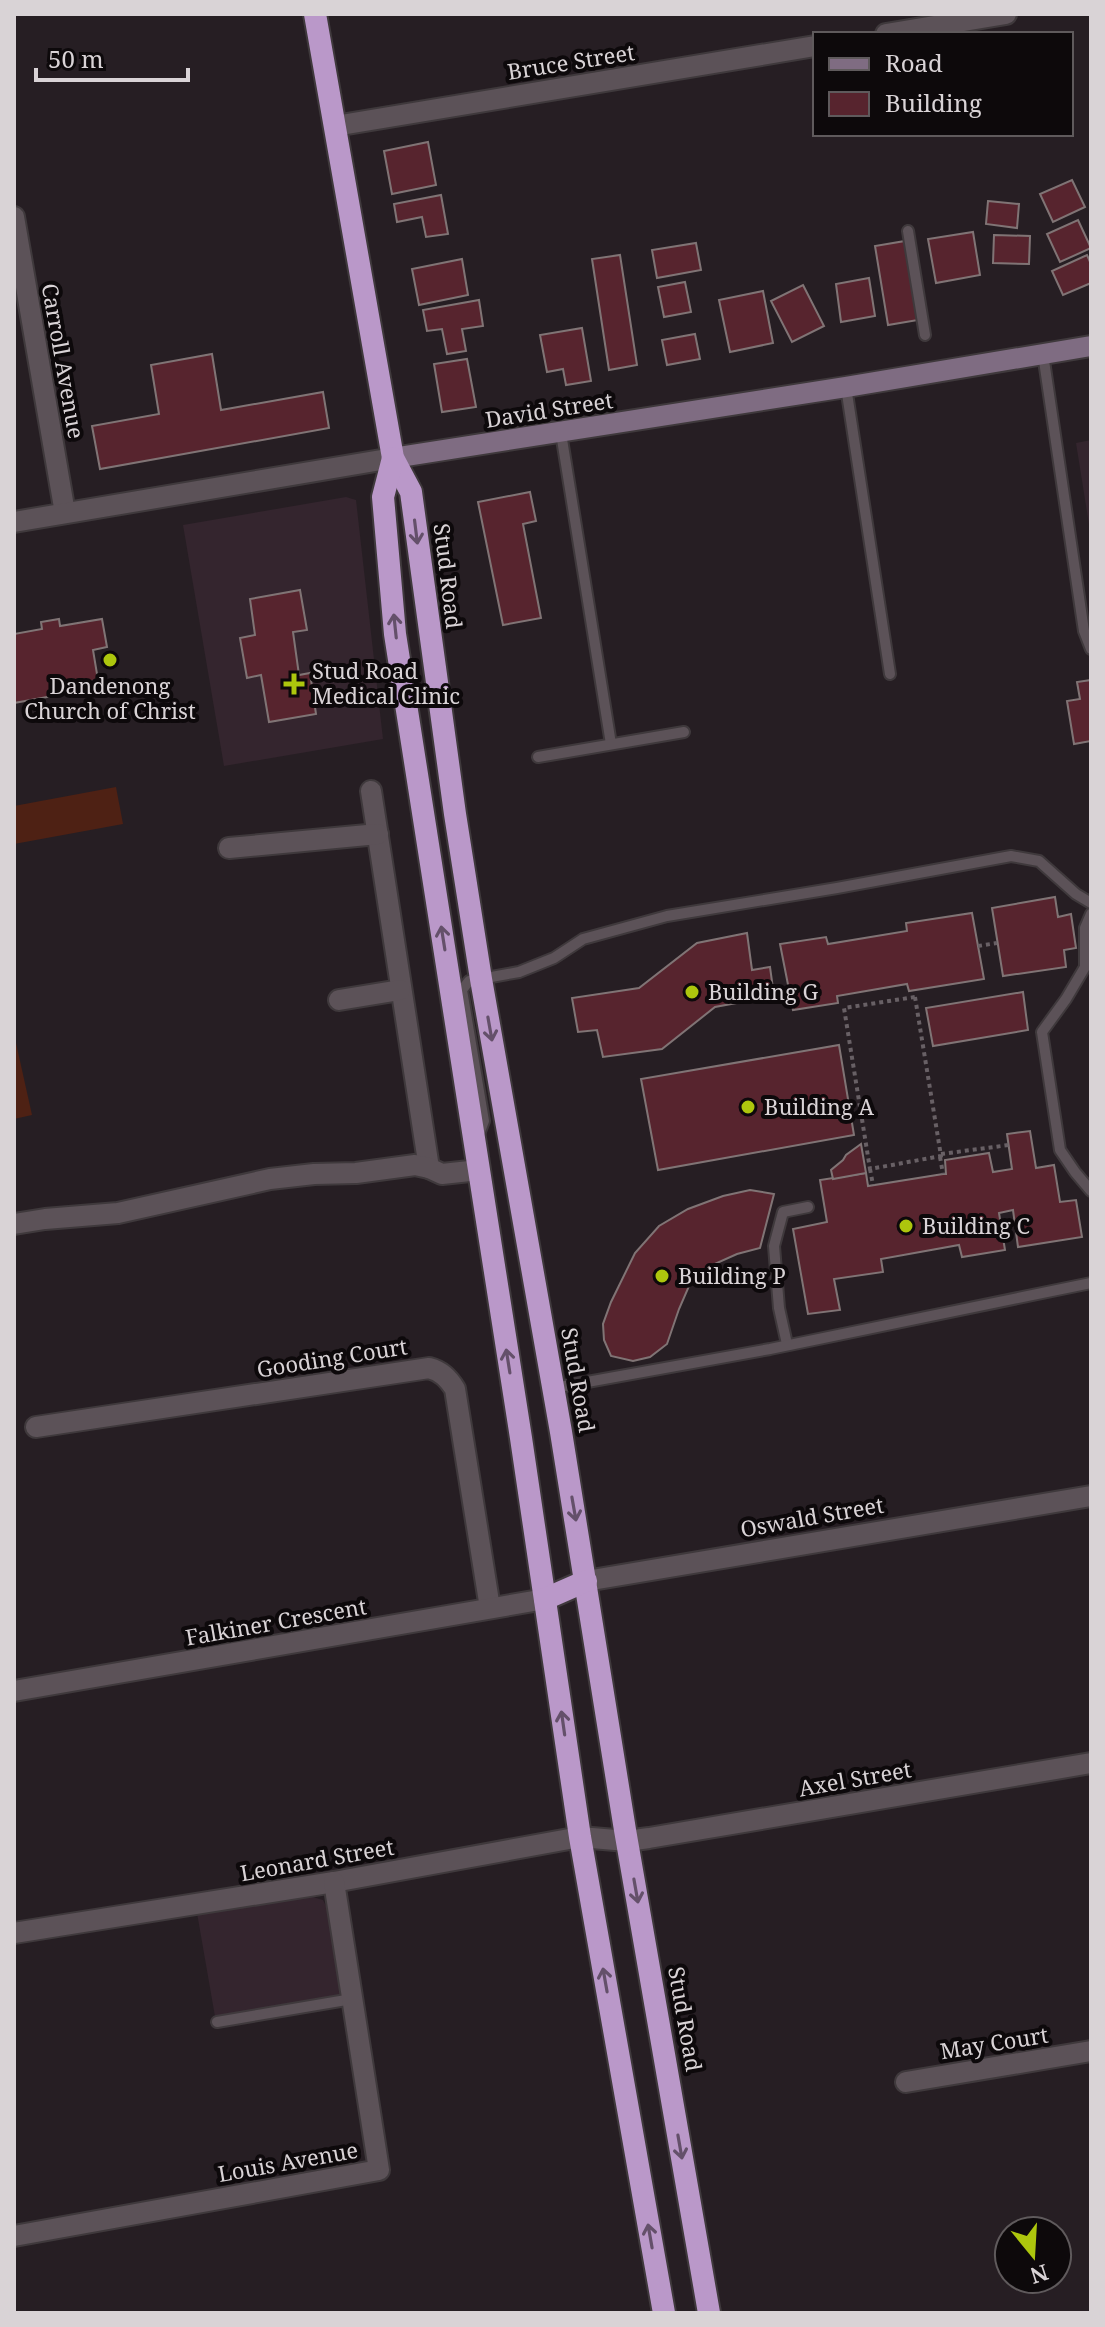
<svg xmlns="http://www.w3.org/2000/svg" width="1105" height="2327" font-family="'Noto Serif',serif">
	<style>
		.built { fill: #34252e }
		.green { fill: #4e2114 }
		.building { fill: #57242e; stroke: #807475; stroke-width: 2 }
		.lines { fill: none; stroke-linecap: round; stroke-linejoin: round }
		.service-casing { stroke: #3f393c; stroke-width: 14 }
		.minor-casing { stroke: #3f393c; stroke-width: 24 }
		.secondary-casing { stroke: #3f393c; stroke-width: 24 }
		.trunk-casing { stroke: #3f393c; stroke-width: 26 }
		.path { stroke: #686065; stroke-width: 4; stroke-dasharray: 4 4; stroke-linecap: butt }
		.service { stroke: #5c5258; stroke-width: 10 }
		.minor { stroke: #5c5258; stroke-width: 20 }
		.secondary { stroke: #7f6c82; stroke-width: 20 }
		.trunk { stroke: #ba98c9; stroke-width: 22 }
		.oneway { stroke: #64506a }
		.poi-dot { fill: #adc60d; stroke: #0d090b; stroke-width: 3 }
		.labels { text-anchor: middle; stroke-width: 8; stroke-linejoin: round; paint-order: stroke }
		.street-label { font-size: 22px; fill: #d9d3d6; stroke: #0d090b }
		.poi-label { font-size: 22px; fill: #d9d3d6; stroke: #0d090b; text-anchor: start }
	</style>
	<rect width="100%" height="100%" fill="#261e23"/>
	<g class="built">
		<path d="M1091 440V537L1076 443Z"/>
		<path d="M346 497 356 500 383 739 224 766 183 525Z"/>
		<path d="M306 1895 323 1900 327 1908 343 2007 217 2028 197 1913Z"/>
	</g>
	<g class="green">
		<path d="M116 787 123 824 14 844V806Z"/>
		<path d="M14 1034 32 1115 14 1119Z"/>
	</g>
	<g class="building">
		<path d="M428 142 436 185 392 194 384 151Z"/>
		<path d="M1072 180 1085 207 1053 222 1040 194Z"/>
		<path d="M441 195 448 234 426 237 422 217 397 222 394 204Z"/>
		<path d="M988 201 1019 204 1017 228 986 224Z"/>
		<path d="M1078 220 1091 248 1060 262 1047 234Z"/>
		<path d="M973 232 980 275 936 283 928 239Z"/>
		<path d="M994 235 1030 236 1029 264 993 263Z"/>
		<path d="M905 241 918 320 888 325 875 246Z"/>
		<path d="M696 243 701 270 657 278 652 250Z"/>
		<path d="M620 255 637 365 609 370 592 259Z"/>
		<path d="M1087 255 1091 264V283L1063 295 1052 271Z"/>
		<path d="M462 259 468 295 419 305 412 269Z"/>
		<path d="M869 278 875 316 841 322 836 284Z"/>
		<path d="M685 282 691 312 664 317 658 287Z"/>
		<path d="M803 285 824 326 792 342 771 301Z"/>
		<path d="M763 291 773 343 730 352 719 300Z"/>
		<path d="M479 300 483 326 462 329 466 351 447 354 442 329 427 331 423 310Z"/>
		<path d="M582 328 591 381 566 385 563 369 547 372 540 335Z"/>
		<path d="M695 334 700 359 667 365 662 340Z"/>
		<path d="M212 354 221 410 323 392 329 428 100 469 92 426 159 414 151 365Z"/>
		<path d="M467 359 476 407 442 412 434 364Z"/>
		<path d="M530 492 536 521 523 524 541 618 503 625 478 502Z"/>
		<path d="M300 590 307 630 293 632 299 675 310 673 316 714 269 722 261 675 247 678 240 638 255 635 250 599Z"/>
		<path d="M59 619 60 626 102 619 107 647 93 650 98 680 74 684 75 692 14 703V634L42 629 41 622Z"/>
		<path d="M1091 680V741L1074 744 1067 701 1080 699 1077 682Z"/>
		<path d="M1055 897 1058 917 1071 914 1076 948 1064 950 1066 967 1003 976 992 908Z"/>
		<path d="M972 913 984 979 909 991 907 984 837 996 838 1003 793 1010 780 944 826 937 828 944 907 931 906 923Z"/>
		<path d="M747 933 752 970 770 967 774 996 715 1007 662 1049 603 1057 597 1030 578 1032 572 998 639 988 697 943Z"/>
		<path d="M1023 992 1028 1030 933 1046 926 1008Z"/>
		<path d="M839 1045 854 1135 658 1170 641 1079Z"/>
		<path d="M1030 1131 1036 1168 1054 1165 1060 1202 1076 1200 1082 1237 1018 1247 1013 1210 999 1213 1005 1250 962 1257 959 1245 881 1259 883 1272 834 1279 840 1310 808 1314 793 1229 827 1222 820 1180 866 1173 868 1186 943 1174H946L945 1160 989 1153 993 1172 1012 1169 1007 1134Z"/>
		<path d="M861 1144 866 1173 833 1179 831 1170 843 1160 846 1155Z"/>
		<path d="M750 1190 774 1194 760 1248 737 1254 710 1266 689 1286 679 1309 667 1344 650 1357 633 1361 611 1356 604 1340 603 1324 611 1302 635 1253 659 1226 688 1209 723 1196Z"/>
	</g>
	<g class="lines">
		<defs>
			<g id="service">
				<path d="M908 231 925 335"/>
				<path d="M1043 354 1084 631 1091 649"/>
				<path d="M846 387 890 674"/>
				<path d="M561 433 611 744"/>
				<path d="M538 757 684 732"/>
				<path d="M1091 914 1085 928V967L1066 999 1042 1032 1060 1150 1075 1172 1091 1191"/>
				<path d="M479 1134 484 1121 462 990 469 981 519 972 554 958 583 939 667 916 837 888 1011 856 1039 861 1076 894 1091 903"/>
				<path d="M787 1344 779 1308 774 1246 783 1212 808 1207"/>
				<path d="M554 1388 770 1349 1091 1283"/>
				<path d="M217 2022 352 1999"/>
			</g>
			<g id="minor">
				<path d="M886 34 1006 14"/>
				<path d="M335 126 815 46"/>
				<path d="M14 217 65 513"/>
				<path d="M14 522 393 458"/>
				<path d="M371 791 429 1168"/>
				<path d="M229 848 378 834"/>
				<path d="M339 1000 400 990"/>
				<path d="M14 1224 45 1219 118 1213 270 1179 314 1174 356 1173 415 1165 429 1168 442 1174 479 1170"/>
				<path d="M36 1427 429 1368C441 1371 448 1378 455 1389L490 1608"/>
				<path d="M586 1581 1091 1496"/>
				<path d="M14 1691 545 1599"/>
				<path d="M14 1933 334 1882 580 1837 627 1841 649 1838 1091 1763"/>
				<path d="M906 2082 1091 2051"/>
				<path d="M14 2236 379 2170 334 1882"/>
			</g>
			<path id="secondary" d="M393 458 846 387 1091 346"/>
			<g id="trunk">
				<path d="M315 14 393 458 411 492 455 814 481 979 561 1432 625 1830 709 2313"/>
				<path d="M393 458 383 497 395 634 521 1438 580 1837 664 2313"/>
				<path d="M545 1599 586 1581"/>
			</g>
		</defs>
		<use href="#service" class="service-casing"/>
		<use href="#minor" class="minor-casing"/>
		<use href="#secondary" class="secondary-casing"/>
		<use href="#trunk" class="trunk-casing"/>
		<g class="path">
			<path d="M978 946 997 943"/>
			<path d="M915 997 941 1156 870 1169 844 1008Z"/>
			<path d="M941 1154 1009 1145"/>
			<path d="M940 1157 943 1174"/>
			<path d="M870 1169 873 1185"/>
		</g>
		<use href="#service" class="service"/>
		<use href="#minor" class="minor"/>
		<use href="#secondary" class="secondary"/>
		<use href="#trunk" class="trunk"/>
	</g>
	<defs><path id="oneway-shaft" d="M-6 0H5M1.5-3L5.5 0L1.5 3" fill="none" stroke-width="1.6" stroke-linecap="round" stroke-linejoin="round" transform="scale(2)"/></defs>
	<g class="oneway">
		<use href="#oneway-shaft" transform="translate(416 532) rotate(83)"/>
		<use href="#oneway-shaft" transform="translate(395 626) rotate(-96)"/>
		<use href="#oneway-shaft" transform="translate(443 938) rotate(-99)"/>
		<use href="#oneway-shaft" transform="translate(490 1029) rotate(80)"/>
		<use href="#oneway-shaft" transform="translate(508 1361) rotate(-99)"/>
		<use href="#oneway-shaft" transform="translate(574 1509) rotate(80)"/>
		<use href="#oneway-shaft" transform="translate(563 1723) rotate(-98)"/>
		<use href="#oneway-shaft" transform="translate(636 1891) rotate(80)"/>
		<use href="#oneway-shaft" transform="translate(605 1980) rotate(-100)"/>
		<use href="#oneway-shaft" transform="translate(680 2147) rotate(80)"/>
		<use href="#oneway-shaft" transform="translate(650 2236) rotate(-100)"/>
	</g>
	<g class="poi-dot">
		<circle cx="110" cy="660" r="8"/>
		<path d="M290 672h8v8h8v8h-8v8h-8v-8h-8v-8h8z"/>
		<circle cx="692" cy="992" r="8"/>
		<circle cx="748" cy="1107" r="8"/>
		<circle cx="906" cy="1226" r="8"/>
		<circle cx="662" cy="1276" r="8"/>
	</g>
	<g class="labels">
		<g class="street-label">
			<text transform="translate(571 62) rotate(-9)" y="8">Bruce Street</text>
			<text transform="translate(63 361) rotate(80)" y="8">Carroll Avenue</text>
			<text transform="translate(549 410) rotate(-9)" y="8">David Street</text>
			<text transform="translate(448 576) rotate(83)" y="8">Stud Road</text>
			<text transform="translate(332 1358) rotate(-9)" y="8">Gooding Court</text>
			<text transform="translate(578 1380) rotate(80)" y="8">Stud Road</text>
			<text transform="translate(812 1517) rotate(-10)" y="8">Oswald Street</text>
			<text transform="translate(276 1622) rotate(-10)" y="8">Falkiner Crescent</text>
			<text transform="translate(855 1779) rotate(-10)" y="8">Axel Street</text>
			<text transform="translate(317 1860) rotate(-10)" y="8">Leonard Street</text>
			<text transform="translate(685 2019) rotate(80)" y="8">Stud Road</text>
			<text transform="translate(994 2043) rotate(-9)" y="8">May Court</text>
			<text transform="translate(288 2162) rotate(-10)" y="8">Louis Avenue</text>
		</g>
		<g class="poi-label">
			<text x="312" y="679">Stud Road<tspan x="312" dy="25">Medical Clinic</tspan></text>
			<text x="110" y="694" text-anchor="middle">Dandenong<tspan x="110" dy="25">Church of Christ</tspan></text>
			<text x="708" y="1000">Building G</text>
			<text x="764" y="1115">Building A</text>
			<text x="922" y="1234">Building C</text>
			<text x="678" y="1284">Building P</text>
		</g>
	</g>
	<rect width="1105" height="2327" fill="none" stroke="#d9d3d6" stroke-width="32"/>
	<rect x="813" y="32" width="260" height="104" fill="#0d090b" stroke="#5f5a5c" stroke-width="2"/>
	<rect x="829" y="58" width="40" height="12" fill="#7f6c82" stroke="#5f5a5c" stroke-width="2"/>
	<text x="885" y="72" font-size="24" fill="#d9d3d6">Road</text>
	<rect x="829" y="92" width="40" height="24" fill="#57242e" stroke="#5f5a5c" stroke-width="2"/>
	<text x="885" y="112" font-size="24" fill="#d9d3d6">Building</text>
	<g transform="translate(1033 2255) rotate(162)"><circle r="38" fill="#0d090b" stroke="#5f5a5c" stroke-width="2"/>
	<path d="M0-6L14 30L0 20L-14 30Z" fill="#adc60d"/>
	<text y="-12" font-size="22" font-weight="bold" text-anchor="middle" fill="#d9d3d6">N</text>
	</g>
	<path d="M36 68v12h152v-12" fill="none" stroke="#d9d3d6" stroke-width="4"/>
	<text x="48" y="68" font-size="24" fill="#d9d3d6" stroke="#0d090b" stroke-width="6" paint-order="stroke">50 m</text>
</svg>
